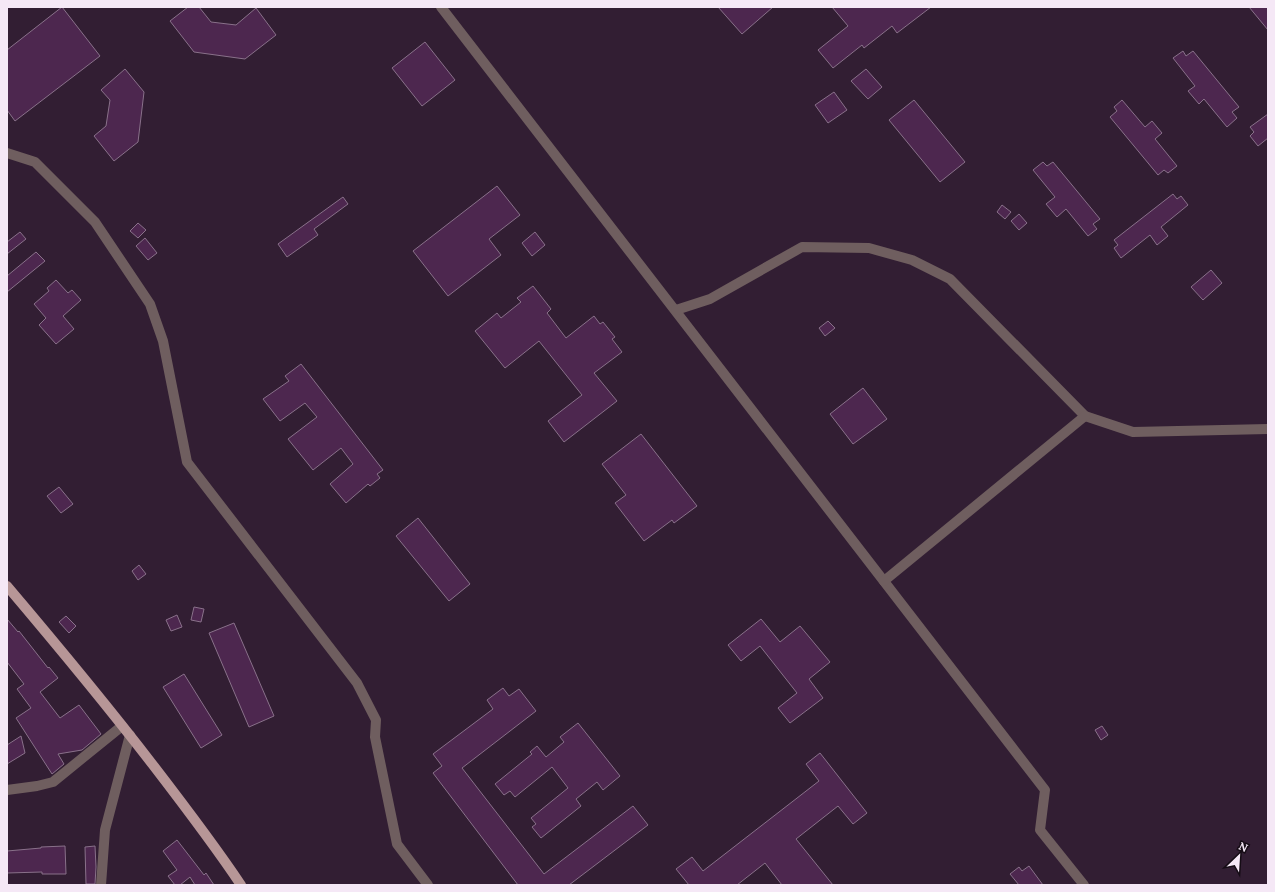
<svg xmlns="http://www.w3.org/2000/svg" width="1275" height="892" font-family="Lora,serif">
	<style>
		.building { fill: #4d274f; stroke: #89718a }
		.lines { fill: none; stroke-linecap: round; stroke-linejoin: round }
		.minor { stroke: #6f5e5f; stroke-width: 10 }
		.major { stroke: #b79697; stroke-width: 10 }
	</style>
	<rect width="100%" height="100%" fill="#321e33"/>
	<g class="building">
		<path d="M62 7 100 56 15 121 7 110V50Z"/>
		<path d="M188 7H199L211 22 236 25 256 8 276 35 245 59 194 52 170 21Z"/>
		<path d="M718 7H773L742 34Z"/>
		<path d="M832 7H931L897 33 892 26 864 48 862 45 833 68 818 50 848 26Z"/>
		<path d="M1249 7H1268V30Z"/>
		<path d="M425 42 455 80 422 106 392 68Z"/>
		<path d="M1183 51 1186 56 1193 51 1239 107 1232 112 1237 118 1227 127 1204 99 1199 104 1188 91 1195 86 1173 58Z"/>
		<path d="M125 69 144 92 138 142 114 161 94 136 106 126 110 100 101 90Z"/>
		<path d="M866 69 882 87 868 99 851 81Z"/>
		<path d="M834 92 847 110 828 123 815 105Z"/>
		<path d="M914 100 965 162 940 182 889 120Z"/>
		<path d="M1122 100 1145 127 1152 121 1162 133 1155 139 1177 166 1168 173 1164 170 1158 175 1110 117 1117 111 1114 107Z"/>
		<path d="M1268 114V138L1258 146 1250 136 1254 132 1250 127Z"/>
		<path d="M1043 162 1047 166 1053 162 1100 219 1093 224 1097 229 1088 236 1066 209 1057 217 1046 204 1055 197 1033 170Z"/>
		<path d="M497 186 520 215 489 239 501 255 448 296 413 251Z"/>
		<path d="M1173 194 1177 199 1181 196 1188 205 1161 227 1168 236 1157 245 1150 235 1121 258 1114 248 1118 245 1114 240Z"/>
		<path d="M343 197 348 204 314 229 318 235 287 257 278 244Z"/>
		<path d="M1002 205 1011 212 1005 219 997 212Z"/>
		<path d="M1019 214 1027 223 1019 230 1011 221Z"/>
		<path d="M138 223 146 230 138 238 130 231Z"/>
		<path d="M20 232 26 239 7 254V242Z"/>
		<path d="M535 232 545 245 532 256 522 243Z"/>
		<path d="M145 238 157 253 148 260 136 246Z"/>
		<path d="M36 252 45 261 7 292V276Z"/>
		<path d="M1211 270 1222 283 1203 300 1191 287Z"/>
		<path d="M56 280 68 293 72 290 81 300 63 316 74 329 56 344 39 325 46 318 34 304 49 291 47 288Z"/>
		<path d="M533 286 551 309 547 313 566 338 594 316 600 324 603 322 615 337 612 339 622 352 594 373 617 401 564 442 548 421 582 395 539 341 505 368 475 331 497 313 501 318 521 302 517 298Z"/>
		<path d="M828 321 835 328 825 336 819 328Z"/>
		<path d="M301 364 383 470 377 474 380 478 370 486 368 484 346 503 330 484 353 464 341 448 313 470 288 439 317 417 305 403 280 421 263 399 289 381 285 376Z"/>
		<path d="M863 388 887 419 853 444 830 414Z"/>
		<path d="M641 434 697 506 674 523 672 520 644 541 615 503 626 495 602 464Z"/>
		<path d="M59 487 73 504 61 513 47 496Z"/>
		<path d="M418 518 470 584 449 601 396 536Z"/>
		<path d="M139 565 146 574 138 580 132 571Z"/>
		<path d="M194 607 204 609 201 622 191 620Z"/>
		<path d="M177 615 182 627 171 631 166 620Z"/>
		<path d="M66 616 76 626 69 633 59 622Z"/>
		<path d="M7 619 18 632 19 631 48 668 49 667 58 678 40 692 60 718 79 705 101 734 82 750 58 754 64 764 52 774 16 718 31 708 17 689 24 684 7 662Z"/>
		<path d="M761 619 780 642 800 626 830 662 809 679 823 698 790 723 778 708 797 693 760 646 741 661 728 645Z"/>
		<path d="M234 623 274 716 249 727 209 633Z"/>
		<path d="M184 674 222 735 201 748 163 687Z"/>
		<path d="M503 688 509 696 519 689 536 711 462 768 544 874 633 806 648 825 569 885H518L433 773 442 766 433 754 493 709 487 700Z"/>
		<path d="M578 723 620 776 603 790 597 782 576 799 581 806 541 838 532 827 536 824 531 818 568 788 552 767 515 797 510 791 504 795 495 784 532 754 530 752 537 746 546 757 564 742 560 737Z"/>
		<path d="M1102 726 1108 735 1101 740 1095 730Z"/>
		<path d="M21 736 25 753 7 764V745Z"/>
		<path d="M820 753 867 813 853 824 838 806 796 839 833 885H782L765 863 737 885H689L676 869 692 857 703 871 819 781 806 764Z"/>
		<path d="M177 840 204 875 206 873 214 885H195L190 877 180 885H175L168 876 177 870 163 851Z"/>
		<path d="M65 846 66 874H42V872L7 873V851L41 848V847Z"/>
		<path d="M95 846 96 867 95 884H86L85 847Z"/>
		<path d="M1029 866 1043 885H1019L1010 874 1019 867 1022 871Z"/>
	</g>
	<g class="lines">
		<g class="minor">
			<path d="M441 7 1045 790 1040 830 1084 885"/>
			<path d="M7 153 35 162 95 222 150 304 163 341 187 462 357 683 376 720 375 737 397 844 428 885"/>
			<path d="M676 310 710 299 802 247 869 248 912 260 950 279 1085 416 1133 432 1268 429"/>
			<path d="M884 581 1085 416"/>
			<path d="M7 790 37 786 53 782 122 726"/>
			<path d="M101 885 105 830 130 735"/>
		</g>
		<path class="major" d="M7 586C57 645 106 704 153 765 183 804 213 843 241 885"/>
	</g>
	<rect width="1275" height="892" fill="none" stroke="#f5e8f6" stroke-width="16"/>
	<g transform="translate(1239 856) rotate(25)" stroke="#150c15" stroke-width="3" paint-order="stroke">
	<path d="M0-3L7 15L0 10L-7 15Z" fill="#f5e8f6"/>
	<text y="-6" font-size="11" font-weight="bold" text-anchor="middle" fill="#f5e8f6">N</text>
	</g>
</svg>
